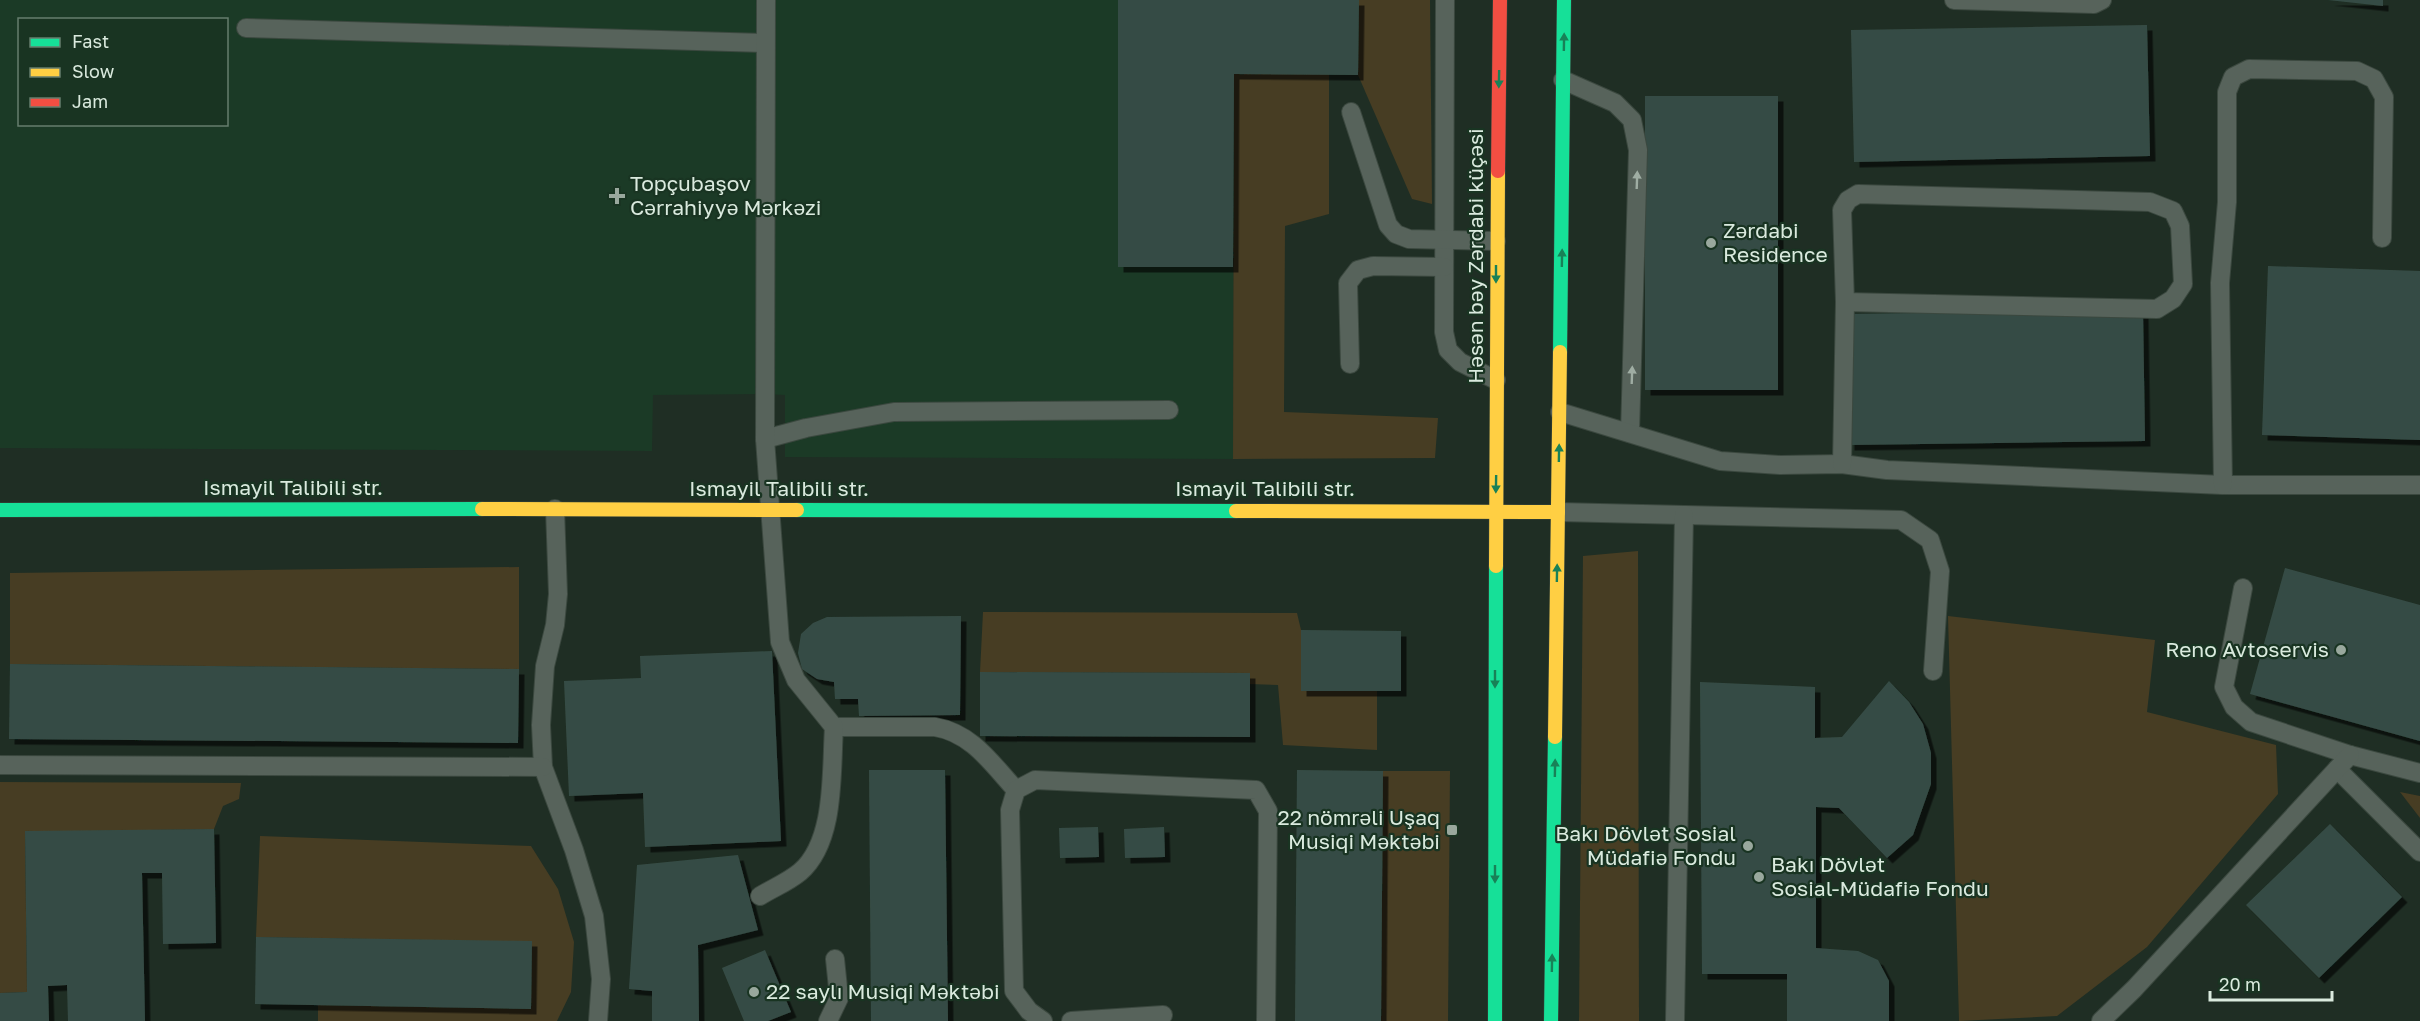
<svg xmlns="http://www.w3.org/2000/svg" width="2420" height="1021" font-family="'Golos Text',sans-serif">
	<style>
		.built { fill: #1b3a26; fill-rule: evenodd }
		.green { fill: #473d23 }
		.building { fill: #364c45; filter: url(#shadow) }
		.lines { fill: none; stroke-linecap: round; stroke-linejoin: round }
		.lane-casing { stroke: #3b483f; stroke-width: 20 }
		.fast-casing { stroke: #3b483f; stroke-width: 15 }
		.slow-casing { stroke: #3b483f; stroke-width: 15 }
		.jam-casing { stroke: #3b483f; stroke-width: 15 }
		.lane { stroke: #57635b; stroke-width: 18 }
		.fast { stroke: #16e098; stroke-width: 14 }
		.slow { stroke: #ffcf43; stroke-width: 14 }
		.jam { stroke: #f24e42; stroke-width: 14 }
		.oneway { fill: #188157 }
		.oneway2 { fill: #9fada3 }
		.poi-dot { fill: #99a89d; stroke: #193422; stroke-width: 2 }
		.labels { text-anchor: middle; stroke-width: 4.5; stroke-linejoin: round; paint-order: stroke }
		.poi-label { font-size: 21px; fill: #daeade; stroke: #193422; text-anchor: start }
		.street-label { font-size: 21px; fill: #daeade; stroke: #193422 }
	</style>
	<defs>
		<filter id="shadow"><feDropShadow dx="5.5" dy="5.5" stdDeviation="0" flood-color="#0009"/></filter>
	</defs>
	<rect width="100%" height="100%" fill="#1f2e24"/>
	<path class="built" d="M0 0H1359L1358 75 1234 74 1233 459 785 457V395L764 394 653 395 652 451 0 448ZM20 20H226V124H20Z"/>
	<g class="green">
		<path d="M1359 0H1430L1432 204 1412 199 1358 75Z"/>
		<path d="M1234 74H1329V214L1285 226 1284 412 1438 418 1435 458 1233 459Z"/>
		<path d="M1638 551 1639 1021H1579L1583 556Z"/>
		<path d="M519 567V669L10 664V573Z"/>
		<path d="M983 612 1297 613 1301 630V690H1377V750L1283 745 1278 685 1249 684V673L980 672Z"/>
		<path d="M1948 616 2155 640 2147 712 2276 745 2278 794 2147 947 2057 1016 1959 1021Z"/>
		<path d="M1383 771H1450L1448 1021H1381Z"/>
		<path d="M0 782 241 783 239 799 223 806 214 829 25 832 27 992 0 993Z"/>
		<path d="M2400 792 2420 796V818Z"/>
		<path d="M260 836 531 846 558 889 574 942 571 992 557 1021H318V1005L531 1009 532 942 256 937Z"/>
	</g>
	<g class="building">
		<path d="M1118 0H1359L1358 75 1234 74 1233 267H1118Z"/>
		<path d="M2328 0H2383V6Z"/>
		<path d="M2147 25 2150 156 1854 162 1851 30Z"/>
		<rect x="1645" y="96" width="133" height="294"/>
		<path d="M2268 266 2420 271V440L2262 435Z"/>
		<path d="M2143 310 2145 441 1849 445 1847 314Z"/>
		<path d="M2285 568 2420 605V741L2250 694Z"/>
		<path d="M961 616 960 715 859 716 858 699H835L834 682 817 679 802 669 798 653 801 634 813 623 827 617Z"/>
		<path d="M1301 630 1401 631V691H1301Z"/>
		<path d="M772 651 781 841 645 847 643 793 569 796 564 681 641 678 640 656Z"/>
		<path d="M10 664 519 669 518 743 9 739Z"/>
		<path d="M980 672 1250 673V737L980 736Z"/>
		<path d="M1889 681 1909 702 1923 724 1931 753V784L1913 835 1887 858 1839 808 1816 807V948L1858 951 1878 960 1889 981V1021H1787V974H1702L1700 682 1815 687V738L1842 737Z"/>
		<path d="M869 770H945L948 1021H871Z"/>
		<path d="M1297 770 1383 771 1381 1021H1295Z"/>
		<path d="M2330 824 2402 897 2319 978 2246 905Z"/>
		<path d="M1098 827 1099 857 1060 858 1059 828Z"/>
		<path d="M1164 827 1165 857 1125 858 1124 829Z"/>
		<path d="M214 829 216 943 163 944 162 873H142L145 1021H68L67 985 48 986 49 1021H0V993L27 992 25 831Z"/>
		<path d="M738 855 758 930 698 945 699 1021H652V991L629 989 637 865Z"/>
		<path d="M256 937 532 941 531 1009 255 1004Z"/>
		<path d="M765 950 791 1012 768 1021H744L722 968Z"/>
	</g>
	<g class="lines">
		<defs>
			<g id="lane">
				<path d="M1445 0 1444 332 1448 350 1460 362 1496 380"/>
				<path d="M1954 0 2094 4 2102 0"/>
				<path d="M246 28 765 43"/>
				<path d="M1563 80 1615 103 1632 120 1638 150 1630 433"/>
				<path d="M1351 112 1388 225 1396 234 1409 239 1496 241"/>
				<path d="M1350 364 1348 283 1358 270 1373 266 1444 267"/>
				<path d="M1560 412 1720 461 1780 465 1842 464 1887 470 2223 485H2420"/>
				<path d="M765 439 806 428 894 412 1169 410"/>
				<path d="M1842 464 1845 302 1842 210 1848 200 1858 194 2150 202 2173 211 2180 226 2183 284 2173 299 2157 309 1845 302"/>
				<path d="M2223 485 2220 283 2227 202V92L2233 77 2249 69 2357 71 2374 79 2384 97 2382 238"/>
				<path d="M555 509 558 594 555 625 545 666 541 725 543 767 574 850 594 916 601 979 598 1021"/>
				<path d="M1558 512 1901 520 1930 540 1940 571 1933 671"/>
				<path d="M2243 588 2224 687 2234 707 2251 722 2350 755 2420 773"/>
				<path d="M834 727H935C972 733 992 764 1016 790"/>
				<path d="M0 765 543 767"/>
				<path d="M2337 769 2420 852"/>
				<path d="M760 896C773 888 788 882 800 872 836 841 831 771 834 727L796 680 780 642 765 439 766 0"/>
				<path d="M828 1021 839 998 835 959"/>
				<path d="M1043 1021 1029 1011 1014 991 1010 810 1016 790 1035 780 1256 790 1268 811 1266 1021"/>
				<path d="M1071 1021 1163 1015"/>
				<path d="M1675 1021 1684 515"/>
				<path d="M2101 1021 2134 989 2350 755"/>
			</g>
			<g id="fast">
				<path d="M1560 352 1564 0"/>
				<path d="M0 510 482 509"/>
				<path d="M797 510 1236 511"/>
				<path d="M1495 1021 1496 566"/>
				<path d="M1551 1021 1555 737"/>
			</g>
			<g id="slow">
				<path d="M482 509 797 510"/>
				<path d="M1236 511 1558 512"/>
				<path d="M1496 566 1498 171"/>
				<path d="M1555 737 1560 352"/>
			</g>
			<path id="jam" d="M1498 171 1500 0"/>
		</defs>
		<use href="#lane" class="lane-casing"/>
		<use href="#fast" class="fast-casing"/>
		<use href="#slow" class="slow-casing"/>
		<use href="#jam" class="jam-casing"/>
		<use href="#lane" class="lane"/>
		<use href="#fast" class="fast"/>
		<use href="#slow" class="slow"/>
		<use href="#jam" class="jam"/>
	</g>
	<defs><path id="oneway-solid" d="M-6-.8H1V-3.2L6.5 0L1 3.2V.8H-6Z" transform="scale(1.5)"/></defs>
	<g class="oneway">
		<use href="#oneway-solid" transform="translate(1564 42) rotate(-89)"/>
		<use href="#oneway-solid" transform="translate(1499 79) rotate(91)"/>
		<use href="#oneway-solid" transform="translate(1562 258) rotate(-89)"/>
		<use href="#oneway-solid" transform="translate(1496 274) rotate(90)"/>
		<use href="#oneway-solid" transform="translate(1559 453) rotate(-89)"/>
		<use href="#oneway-solid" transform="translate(1496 484) rotate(91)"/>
		<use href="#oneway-solid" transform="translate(1557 573) rotate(-89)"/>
		<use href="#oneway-solid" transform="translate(1495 679) rotate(90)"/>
		<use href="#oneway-solid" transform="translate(1555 768) rotate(-89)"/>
		<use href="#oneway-solid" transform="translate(1495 874) rotate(90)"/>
		<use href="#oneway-solid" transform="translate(1552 963) rotate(-89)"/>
	</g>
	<g class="oneway2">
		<use href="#oneway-solid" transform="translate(1637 180) rotate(-88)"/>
		<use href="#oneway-solid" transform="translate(1632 375) rotate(-88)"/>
	</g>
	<g class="poi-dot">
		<path d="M614 187h6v6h6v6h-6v6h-6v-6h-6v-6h6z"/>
		<circle cx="1711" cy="243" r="6"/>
		<circle cx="2341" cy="650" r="6"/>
		<rect x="1446" y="824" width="12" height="12" rx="3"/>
		<circle cx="1748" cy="846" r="6"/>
		<circle cx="1759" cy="877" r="6"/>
		<circle cx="754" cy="992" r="6"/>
	</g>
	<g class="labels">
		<g class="poi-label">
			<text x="630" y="191">Topçubaşov<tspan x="630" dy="24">Cərrahiyyə Mərkəzi</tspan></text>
			<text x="1723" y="238">Zərdabi<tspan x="1723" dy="24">Residence</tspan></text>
			<text x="2329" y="657" text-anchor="end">Reno Avtoservis</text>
			<text x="1440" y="825" text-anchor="end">22 nömrəli Uşaq<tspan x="1440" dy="24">Musiqi Məktəbi</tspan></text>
			<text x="1736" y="841" text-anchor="end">Bakı Dövlət Sosial<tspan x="1736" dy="24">Müdafiə Fondu</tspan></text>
			<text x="1771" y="872">Bakı Dövlət<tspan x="1771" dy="24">Sosial-Müdafiə Fondu</tspan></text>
			<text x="766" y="999">22 saylı Musiqi Məktəbi</text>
		</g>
		<g class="street-label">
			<text transform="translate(1476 256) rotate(-90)" y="7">Həsən bəy Zərdabi küçəsi</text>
			<text x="293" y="495">Ismayil Talibili str.</text>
			<text x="779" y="496">Ismayil Talibili str.</text>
			<text x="1265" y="496">Ismayil Talibili str.</text>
		</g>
	</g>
	<rect x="18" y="18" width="210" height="108" fill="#193422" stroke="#667d6d" stroke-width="1.5"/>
	<rect x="30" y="38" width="30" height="9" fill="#16e098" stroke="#667d6d" stroke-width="1.5"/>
	<text x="72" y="48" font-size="18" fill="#daeade">Fast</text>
	<rect x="30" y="68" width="30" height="9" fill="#ffcf43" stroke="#667d6d" stroke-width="1.5"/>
	<text x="72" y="78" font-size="18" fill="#daeade">Slow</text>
	<rect x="30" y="98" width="30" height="9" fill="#f24e42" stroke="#667d6d" stroke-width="1.5"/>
	<text x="72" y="108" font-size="18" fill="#daeade">Jam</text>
	<path d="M2210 991v9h122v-9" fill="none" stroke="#daeade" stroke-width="3"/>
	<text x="2219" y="991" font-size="18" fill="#daeade" stroke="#193422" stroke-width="4.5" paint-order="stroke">20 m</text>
</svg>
